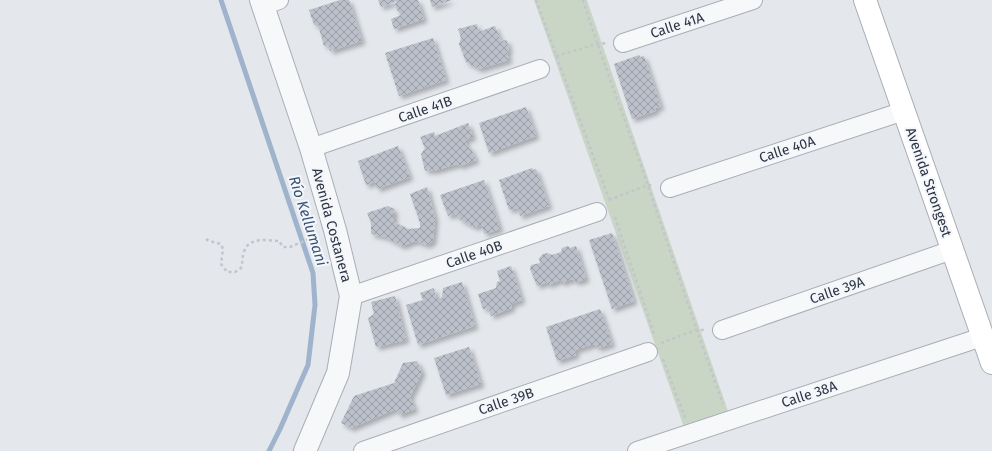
<svg xmlns="http://www.w3.org/2000/svg" width="992" height="451" font-family="'Fira Sans',sans-serif">
	<style>
		.park { fill: #c9d6c5 }
		.lines { fill: none; stroke-linecap: round; stroke-linejoin: round }
		.stream { stroke: #9fb4cc; stroke-width: 5 }
		.building { fill: url(#building-cross-hatch); filter: url(#shadow) }
		.minor-casing { stroke: #a9aeb7; stroke-width: 20 }
		.tertiary-casing { stroke: #a9aeb7; stroke-width: 24 }
		.secondary-casing { stroke: #a9aeb7; stroke-width: 24 }
		.path { stroke: #c2c5cb; stroke-width: 2.5; stroke-dasharray: 3 3; stroke-linecap: butt }
		.minor { stroke: #f7f8fa; stroke-width: 18 }
		.tertiary { stroke: #f7f8fa; stroke-width: 22 }
		.secondary { stroke: #fff; stroke-width: 22 }
		.labels { text-anchor: middle; stroke-width: 4; stroke-linejoin: round; paint-order: stroke }
		.street-label { font-size: 14px; fill: #2b3445; stroke: #f4f6f9 }
		.water-label { font-size: 15px; font-style: italic; fill: #34527a; stroke: #f4f6f9 }
	</style>
	<defs>
		<pattern id="building-cross-hatch" width="8" height="8" patternUnits="userSpaceOnUse"><rect width="8" height="8" fill="#bbc0ca"/><path d="M0 0l8 8M0 8l8-8" fill="none" stroke="#989da6"/></pattern>
		<filter id="shadow"><feDropShadow dx="3.5" dy="3.5" stdDeviation="2" flood-color="#0004"/></filter>
	</defs>
	<rect width="100%" height="100%" fill="#e4e7ec"/>
	<path class="park" d="M534 0H587L730 417 686 433Z"/>
	<g class="lines">
		<path class="stream" d="M221 0 313 273 315 305 308 365 280 429 269 451"/>
	</g>
	<g class="building">
		<path d="M340 0H349L362 41 330 51 328 45 324 46 318 25H314L309 10Z"/>
		<path d="M378 0H418L424 19 394 29 391 19 401 15 397 10 395 5 397 1 381 7Z"/>
		<path d="M430 0H452L432 7Z"/>
		<path d="M477 24 478 32 495 26 501 41 507 40 509 51 507 52 509 60 479 69 466 62 459 44 461 38 458 29Z"/>
		<path d="M433 38 446 80 399 96 385 53Z"/>
		<path d="M639 55 640 57 644 56 661 107 655 108 656 111 632 119 614 64Z"/>
		<path d="M526 107 536 136 489 153 479 123Z"/>
		<path d="M468 123 473 137 465 140 468 148 470 147 476 160 460 166 458 164 433 171 431 170 425 171 421 154 425 148 420 137 434 132 435 136Z"/>
		<path d="M398 146 410 177 377 189 375 182 366 185 358 161Z"/>
		<path d="M532 168 533 170 536 169 549 206 520 216 517 208 509 210 499 180Z"/>
		<path d="M484 180 500 229 484 234 482 225 474 227 461 220 455 214 448 216 440 195Z"/>
		<path d="M427 187 435 218 433 241 427 245 415 241 402 246 385 237 371 234V222L367 213 388 206 394 209V222L408 229 420 228V223L410 194Z"/>
		<path d="M612 233 634 301 612 309 589 240Z"/>
		<path d="M568 246 570 248 576 246 586 279 577 282 572 279 562 283 560 280 548 285 547 282 537 286 530 269 531 265 540 263 539 258 543 254 547 253 552 255 561 252 562 248Z"/>
		<path d="M511 266 522 300 511 304 512 308 491 316 488 308 483 309 478 294 496 288 497 282 500 281 497 271Z"/>
		<path d="M462 282 475 326 418 345 406 305 423 300 420 293 434 288 436 297 442 298 443 288Z"/>
		<path d="M395 296 406 340 376 347 368 318 374 314 371 302Z"/>
		<path d="M600 309 612 344 598 348 594 344 575 350 576 355 557 361 546 327Z"/>
		<path d="M469 347 481 384 446 395 434 358Z"/>
		<path d="M417 361 422 372 410 397 415 409 399 415 396 409 351 428 341 423 354 396 394 383 403 363Z"/>
	</g>
	<g class="lines">
		<defs>
			<g id="minor">
				<path d="M263 6 279 0"/>
				<path d="M623 43 753 0"/>
				<path d="M311 148 540 69"/>
				<path d="M670 188 904 111"/>
				<path d="M351 296 597 212"/>
				<path d="M722 330 952 250"/>
				<path d="M363 451 648 352"/>
				<path d="M637 451 982 337"/>
			</g>
			<path id="tertiary" d="M261 0 311 148 335 230 351 296 338 373 305 451"/>
			<path id="secondary" d="M865 0 992 363"/>
		</defs>
		<use href="#minor" class="minor-casing"/>
		<use href="#tertiary" class="tertiary-casing"/>
		<use href="#secondary" class="secondary-casing"/>
		<g class="path">
			<path d="M536 0 609 199"/>
			<path d="M583 0C603 63 627 124 648 186 673 259 697 332 723 404"/>
			<path d="M556 56 597 44 607 43"/>
			<path d="M609 200 648 185 654 186"/>
			<path d="M615 217 655 337"/>
			<path d="M206 239 209 241 221 244 223 249 221 264 227 272H235L241 268C243 262 242 257 244 252 248 237 267 240 279 241L283 247H290L316 236"/>
			<path d="M661 343 696 330H706"/>
			<path d="M663 359 685 418"/>
		</g>
		<use href="#minor" class="minor"/>
		<use href="#tertiary" class="tertiary"/>
		<use href="#secondary" class="secondary"/>
	</g>
	<g class="labels">
		<g class="street-label">
			<text transform="translate(677 25) rotate(-18)" y="5">Calle 41A</text>
			<text transform="translate(425 109) rotate(-19)" y="5">Calle 41B</text>
			<text transform="translate(787 149) rotate(-18)" y="5">Calle 40A</text>
			<text transform="translate(929 182) rotate(71)" y="5">Avenida Strongest</text>
			<text transform="translate(332 225) rotate(75)" y="5">Avenida Costanera</text>
			<text transform="translate(474 254) rotate(-19)" y="5">Calle 40B</text>
			<text transform="translate(837 290) rotate(-19)" y="5">Calle 39A</text>
			<text transform="translate(809 394) rotate(-18)" y="5">Calle 38A</text>
			<text transform="translate(506 401) rotate(-19)" y="5">Calle 39B</text>
		</g>
		<g class="water-label">
			<text transform="translate(308 221) rotate(72)" y="5">Río Kellumani</text>
		</g>
	</g>
</svg>
